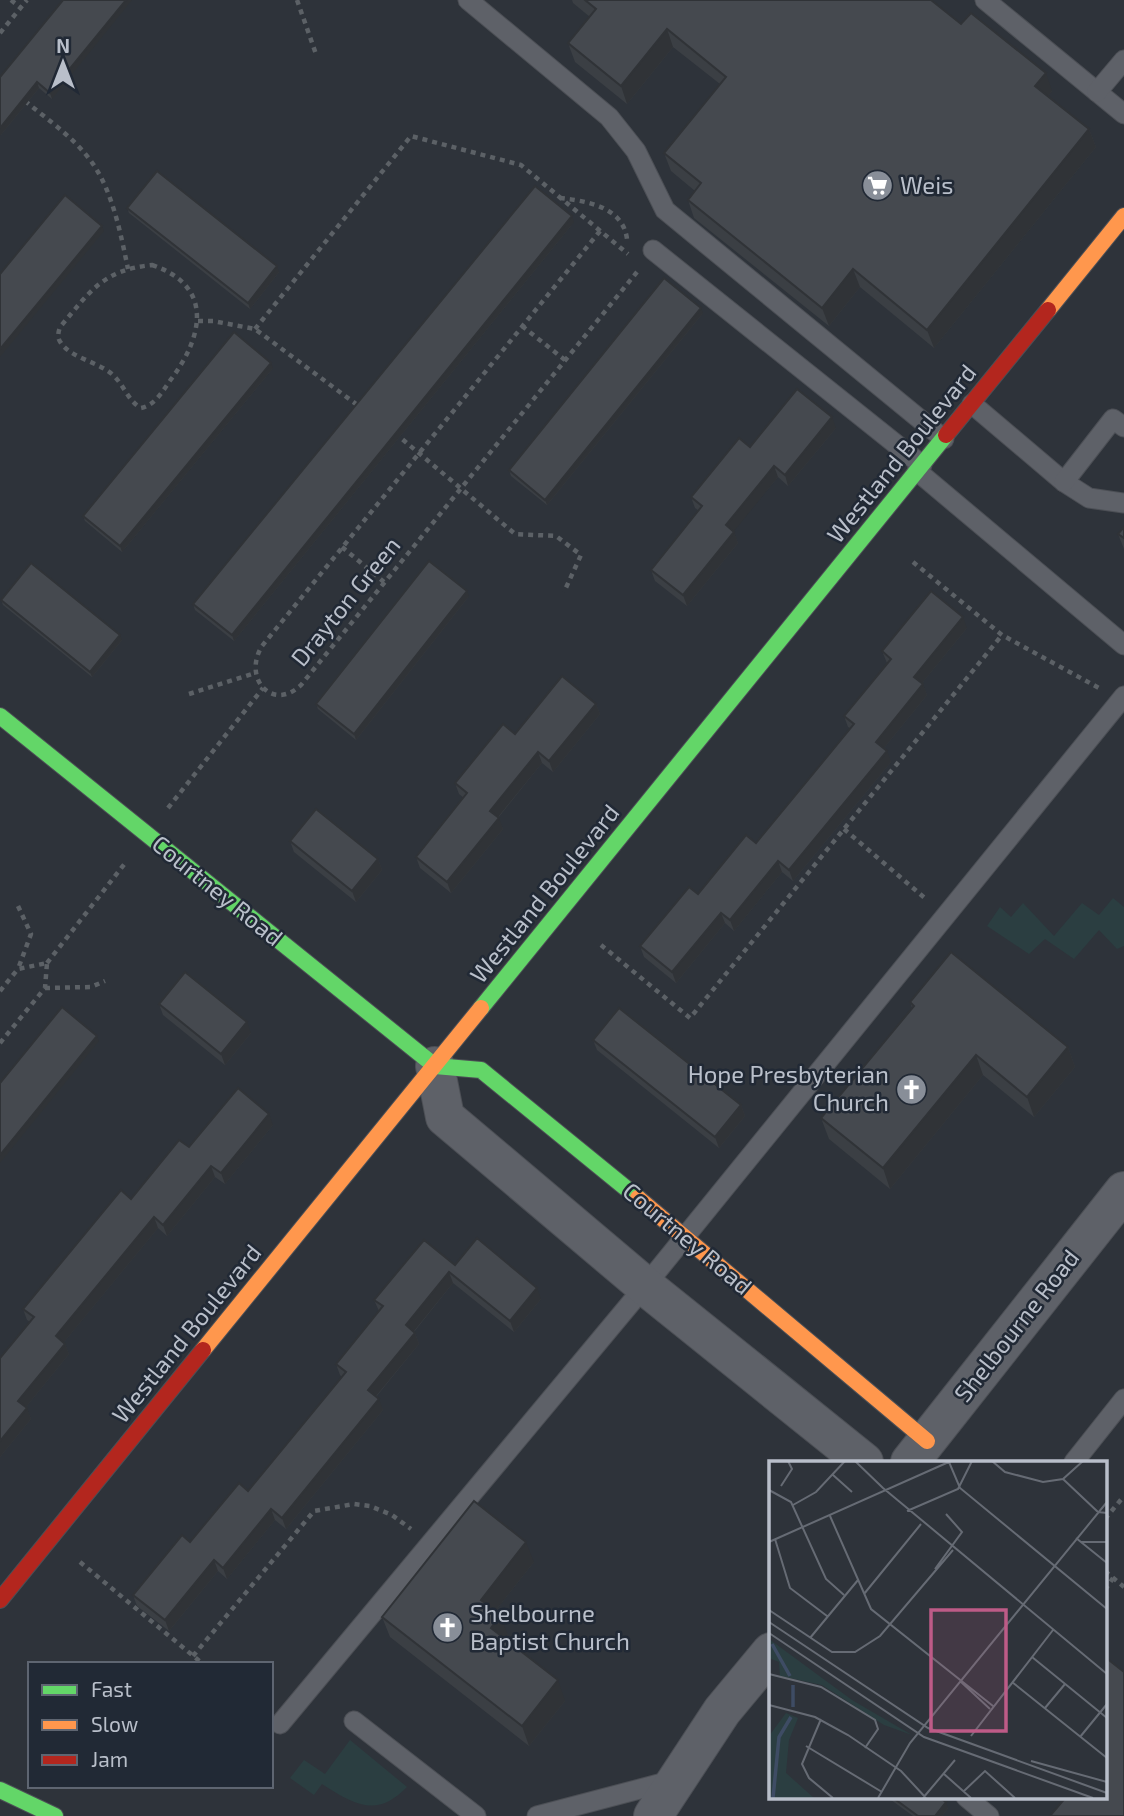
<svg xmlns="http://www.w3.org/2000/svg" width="1124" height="1816" font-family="'Exo 2',sans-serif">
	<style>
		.green { fill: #2b3e41 }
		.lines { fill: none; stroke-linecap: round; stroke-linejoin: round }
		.lane-casing { stroke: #4c4f55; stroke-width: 21 }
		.street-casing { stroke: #4c4f55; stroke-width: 40 }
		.fast-casing { stroke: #4c4f55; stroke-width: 18 }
		.slow-casing { stroke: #4c4f55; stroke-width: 18 }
		.jam-casing { stroke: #4c4f55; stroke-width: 18 }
		.path { stroke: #5c6166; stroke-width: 4.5; stroke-dasharray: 5 5; stroke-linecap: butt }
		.lane { stroke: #5e6168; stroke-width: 19 }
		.street { stroke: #5e6168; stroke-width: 38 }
		.fast { stroke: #63d668; stroke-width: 16 }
		.slow { stroke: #ff974d; stroke-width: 16 }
		.jam { stroke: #b3261e; stroke-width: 16 }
		.wall { fill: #3b3f44 }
		.shaded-wall { fill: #303337 }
		.building { fill: #45494f; stroke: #303337; stroke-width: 2 }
		.labels { text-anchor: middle; stroke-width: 5; stroke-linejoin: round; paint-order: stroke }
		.poi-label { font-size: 24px; fill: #b9bfca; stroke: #212935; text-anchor: start }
		.street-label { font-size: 24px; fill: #b9bfca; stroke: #212935 }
		.inset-river { fill: none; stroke: #3e4c64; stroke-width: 3.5 }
		.inset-road { fill: none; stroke: #666b74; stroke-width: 2 }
		.view { fill: #be5b87; fill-opacity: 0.15; stroke: #be5b87; stroke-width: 3.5 }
		.inset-edge { fill: none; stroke: #b9bfca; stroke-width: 3.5 }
	</style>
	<rect width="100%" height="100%" fill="#2e333a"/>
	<g class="green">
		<path d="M1113 898 1124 907V946L1117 949 1099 930 1074 959 1045 939 1029 954 987 926 1000 907 1011 917 1023 903 1054 936 1082 903 1099 915Z"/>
		<path d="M350 1740 407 1787C378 1816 359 1808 322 1784L314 1795 290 1778 304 1760 325 1774Z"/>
	</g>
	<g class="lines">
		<defs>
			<g id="lane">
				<path d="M468 0 609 117 636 151 665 210 944 439"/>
				<path d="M985 0 1124 114"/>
				<path d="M1097 92 1124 60"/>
				<path d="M653 250 922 465"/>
				<path d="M972 404 1064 482 1089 498 1124 503"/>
				<path d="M917 471 1124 645"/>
				<path d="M1064 482 1113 419 1124 427"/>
				<path d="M1074 1462 1124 1399"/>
				<path d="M354 1721 476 1816"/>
				<path d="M280 1724 645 1286 1124 696"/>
				<path d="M966 1797 989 1816"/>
				<path d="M537 1816 674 1780"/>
			</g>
			<g id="street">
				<path d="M435 1066 445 1117 645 1286 864 1462"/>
				<path d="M910 1462 1124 1191"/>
				<path d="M653 1816 722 1711 771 1652"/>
			</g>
			<g id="fast">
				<path d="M0 716 435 1066 481 1070 638 1198"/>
				<path d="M481 1008 946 435"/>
				<path d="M0 1790 55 1816"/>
			</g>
			<g id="slow">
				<path d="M1048 310 1124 216"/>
				<path d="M638 1198 927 1441"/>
				<path d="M203 1350 481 1008"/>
			</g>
			<g id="jam">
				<path d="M946 435 1048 310"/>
				<path d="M0 1600 203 1350"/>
			</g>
		</defs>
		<use href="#lane" class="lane-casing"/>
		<use href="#street" class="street-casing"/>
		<use href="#fast" class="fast-casing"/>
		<use href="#slow" class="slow-casing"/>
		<use href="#jam" class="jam-casing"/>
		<g class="path">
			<path d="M11 0 21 8"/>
			<path d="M297 0 316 54"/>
			<path d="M0 33 27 0"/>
			<path d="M25 101C48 120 76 139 93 164 113 193 121 235 128 269"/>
			<path d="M560 198C587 201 623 207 627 239"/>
			<path d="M600 231 262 646C242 679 273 712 301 685L637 272"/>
			<path d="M152 265C214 286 203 336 172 378 163 390 156 405 141 408 128 401 124 385 113 375 99 362 71 358 61 343 57 338 58 333 60 327 90 292 102 270 152 265Z"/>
			<path d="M198 321H213L255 329 360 407"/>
			<path d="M522 326 565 360"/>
			<path d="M255 329 411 136 521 165 628 254"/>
			<path d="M395 433 515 534 556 536 581 555 564 592"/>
			<path d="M342 547 384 582"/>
			<path d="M913 562 1002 635 1099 688"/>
			<path d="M189 694 255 673"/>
			<path d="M168 808 263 688"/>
			<path d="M844 829 926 899"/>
			<path d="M18 906 31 934 18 969"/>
			<path d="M601 945 690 1018 1002 635"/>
			<path d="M47 963 126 862"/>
			<path d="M45 988 91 987 105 981"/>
			<path d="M0 991 18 969 47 963"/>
			<path d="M0 1043 45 988 47 963"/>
			<path d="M1105 1519 1124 1496"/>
			<path d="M80 1562 203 1664"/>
			<path d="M1105 1571 1124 1587"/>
			<path d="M1105 1590 1113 1578"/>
			<path d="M193 1656 314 1511 354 1504 370 1506 392 1515 411 1529"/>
		</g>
		<use href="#lane" class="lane"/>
		<use href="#street" class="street"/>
		<use href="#fast" class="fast"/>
		<use href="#slow" class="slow"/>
		<use href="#jam" class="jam"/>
	</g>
	<g class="wall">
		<path d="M63 0 52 99 39 88 0 136Z"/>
		<path d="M572 0H931L961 24 1052 91 1048 96 1089 129 1096 147 934 348 860 287 829 326 694 218 688 200 695 191 671 171 664 153 720 84 673 47 627 104 575 62 568 43 590 17 573 3Z"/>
		<path d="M127 208 279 272 250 309 129 213Z"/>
		<path d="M574 222 234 641 195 610 193 604Z"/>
		<path d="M703 313 547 505 511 476 509 470Z"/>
		<path d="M273 368 122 552 85 521 83 516Z"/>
		<path d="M836 428 788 486 778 477 733 531 738 543 687 606 655 581 651 570 699 511 695 508 691 497 750 447Z"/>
		<path d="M1124 527V549L1118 534Z"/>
		<path d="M469 596 356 740 318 709 316 704Z"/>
		<path d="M1 600 122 640 92 677 3 605Z"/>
		<path d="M967 628 922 683 927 695 884 748 891 762 793 881 782 872 734 931 725 923 676 983 644 957 640 946 756 843 850 728 848 727 844 716 887 663 882 651Z"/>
		<path d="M596 704 600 714 553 772 542 763 498 818 503 829 451 893 420 868 416 857 464 798 459 794 455 783 515 734Z"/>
		<path d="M290 841 378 859 382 870 356 902 294 852Z"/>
		<path d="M910 1002 1068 1047 1075 1067 1034 1117 983 1075 890 1189 829 1139 821 1118 912 1008Z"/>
		<path d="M159 1004 251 1033 225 1065 163 1015Z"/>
		<path d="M593 1040 741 1105 745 1116 719 1148 597 1050Z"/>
		<path d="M273 1125 225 1184 215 1177 167 1236 158 1228 64 1342 69 1354 26 1407 31 1419 0 1457V1358L30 1322 27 1320 23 1309 131 1199 189 1147Z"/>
		<path d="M455 1265 541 1299 514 1332 453 1283 414 1332 415 1333 419 1344 376 1397 383 1410 286 1529 275 1520 227 1579 218 1571 169 1631 137 1606 133 1595 248 1491 342 1377 340 1375 336 1364 379 1311 374 1300Z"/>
		<path d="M534 1562 495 1611 508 1635 505 1639 565 1701 529 1746 390 1637 382 1617Z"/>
		<path d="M887 1797H938L948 1808 942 1816H913Z"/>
	</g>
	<g class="shaded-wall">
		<path d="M126 0H132L52 99 50 93Z"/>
		<path d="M667 29 673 47 627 104 621 86Z"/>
		<path d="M1046 73 1052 91 1042 104 1035 86Z"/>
		<path d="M37 82 39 88 0 136V128Z"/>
		<path d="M1089 129 1096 147 934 348 927 330Z"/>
		<path d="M572 216 574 222 234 641 232 635Z"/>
		<path d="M102 226 104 231 0 357V349Z"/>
		<path d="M277 266 279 272 250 309 248 303Z"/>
		<path d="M853 269 860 287 829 326 822 308Z"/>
		<path d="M701 308 703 313 547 505 545 500Z"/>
		<path d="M271 363 273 368 122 552 120 546Z"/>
		<path d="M832 417 836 428 788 486 785 475Z"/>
		<path d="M774 466 778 477 730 536 726 525Z"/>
		<path d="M734 532 738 543 687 606 683 595Z"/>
		<path d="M467 591 469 596 356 740 354 734Z"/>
		<path d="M963 617 967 628 918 688 914 677Z"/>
		<path d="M120 635 122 640 92 677 90 672Z"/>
		<path d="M923 684 927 695 880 753 876 742Z"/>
		<path d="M596 704 600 714 553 772 549 761Z"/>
		<path d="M887 751 891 762 793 881 789 870Z"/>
		<path d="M538 752 542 763 494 822 490 811Z"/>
		<path d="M499 818 503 829 451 893 447 882Z"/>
		<path d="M378 859 382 870 356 902 352 891Z"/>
		<path d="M778 861 782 872 734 931 730 920Z"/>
		<path d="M721 913 725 923 676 983 672 972Z"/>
		<path d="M247 1022 251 1033 225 1065 221 1054Z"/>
		<path d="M97 1036 99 1041 0 1163V1155Z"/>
		<path d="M1068 1047 1075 1067 1034 1117 1027 1097Z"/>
		<path d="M976 1055 983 1075 890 1189 883 1168Z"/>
		<path d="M741 1105 745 1116 719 1148 715 1137Z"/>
		<path d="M269 1114 273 1125 225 1184 221 1173Z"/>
		<path d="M211 1166 215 1177 167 1236 163 1225Z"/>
		<path d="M154 1217 158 1228 60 1347 56 1336Z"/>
		<path d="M449 1272 453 1283 410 1336 406 1325Z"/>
		<path d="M537 1288 541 1299 514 1332 510 1321Z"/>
		<path d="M415 1333 419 1344 372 1401 368 1390Z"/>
		<path d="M65 1344 69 1354 22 1412 18 1401Z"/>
		<path d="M379 1399 383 1410 286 1529 282 1518Z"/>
		<path d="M27 1408 31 1419 0 1457V1441Z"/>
		<path d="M271 1509 275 1520 227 1579 223 1568Z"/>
		<path d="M526 1542 534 1562 488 1620 481 1600Z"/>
		<path d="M214 1560 218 1571 169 1631 165 1620Z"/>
		<path d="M500 1615 508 1635 498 1648 491 1628Z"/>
		<path d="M558 1680 565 1701 529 1746 522 1726Z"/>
		<path d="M946 1802 948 1808 942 1816H935Z"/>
	</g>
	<g class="building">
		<path d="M63 0H126L50 93 37 82 0 128V77Z"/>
		<path d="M585 0H931L961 24 971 13 1046 73 1035 86 1089 129 927 330 853 269 822 308 688 200 701 183 664 153 726 77 667 29 621 86 568 43 596 9Z"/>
		<path d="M157 171 277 266 248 303 127 208Z"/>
		<path d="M535 186 572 216 232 635 193 604Z"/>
		<path d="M65 195 102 226 0 349V274Z"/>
		<path d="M664 278 701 308 545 500 509 470Z"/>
		<path d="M234 332 271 363 120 546 83 516Z"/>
		<path d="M797 389 832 417 785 475 774 466 726 525 734 532 683 595 651 570 702 506 691 497 739 438 750 447Z"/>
		<path d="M1124 527V538L1118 534Z"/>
		<path d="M429 561 467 591 354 734 316 704Z"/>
		<path d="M31 563 120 635 90 672 1 600Z"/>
		<path d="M931 591 963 617 914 677 923 684 876 742 887 751 789 870 778 861 730 920 721 913 672 972 640 946 689 887 698 894 746 835 756 843 854 724 844 716 891 659 882 651Z"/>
		<path d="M562 676 596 704 549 761 538 752 490 811 499 818 447 882 416 857 467 793 455 783 503 724 515 734Z"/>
		<path d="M316 809 378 859 352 891 290 841Z"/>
		<path d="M951 952 1068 1047 1027 1097 976 1055 883 1168 821 1118 914 1006 910 1002Z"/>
		<path d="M185 972 247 1022 221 1054 159 1004Z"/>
		<path d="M62 1007 97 1036 0 1155V1083Z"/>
		<path d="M619 1008 741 1105 715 1137 593 1040Z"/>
		<path d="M238 1088 269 1114 221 1173 211 1166 163 1225 154 1217 56 1336 65 1344 18 1401 27 1408 0 1441V1358L34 1317 23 1309 121 1190 131 1199 179 1140 189 1147Z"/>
		<path d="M477 1238 537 1288 510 1321 449 1272 406 1325 415 1333 368 1390 379 1399 282 1518 271 1509 223 1568 214 1560 165 1620 133 1595 182 1535 190 1542 239 1483 248 1491 346 1372 336 1364 383 1306 374 1300 424 1240 455 1265Z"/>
		<path d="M474 1501 526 1542 481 1600 500 1615 491 1628 558 1680 522 1726 382 1617Z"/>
		<path d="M1105 1657 1124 1672V1816H1050L1066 1797H1105Z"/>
		<path d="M892 1797H938L946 1802 935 1816H918Z"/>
	</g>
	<defs>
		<symbol id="supermarket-disc" viewBox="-11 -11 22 22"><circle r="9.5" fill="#888e98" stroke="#212935"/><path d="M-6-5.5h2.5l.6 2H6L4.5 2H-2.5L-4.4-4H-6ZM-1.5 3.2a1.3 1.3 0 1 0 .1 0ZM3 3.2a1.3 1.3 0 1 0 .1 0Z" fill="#fff"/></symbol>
		<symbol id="church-disc" viewBox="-11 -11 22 22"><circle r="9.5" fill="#888e98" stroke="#212935"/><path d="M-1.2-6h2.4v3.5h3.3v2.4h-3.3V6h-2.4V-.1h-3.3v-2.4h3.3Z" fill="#fff"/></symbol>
	</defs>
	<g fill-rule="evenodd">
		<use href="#supermarket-disc" x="860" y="168" width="35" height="35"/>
		<use href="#church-disc" x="894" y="1072" width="35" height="35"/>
		<use href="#church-disc" x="430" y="1610" width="35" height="35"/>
	</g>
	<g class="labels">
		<g class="poi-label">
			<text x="900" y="194">Weis</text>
			<text x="889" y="1083" text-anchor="end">Hope Presbyterian<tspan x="889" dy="28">Church</tspan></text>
			<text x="470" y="1622">Shelbourne<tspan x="470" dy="28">Baptist Church</tspan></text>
		</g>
		<g class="street-label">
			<text transform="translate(902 454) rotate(-51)" y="8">Westland Boulevard</text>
			<text transform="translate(346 602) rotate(-51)" y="8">Drayton Green</text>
			<text transform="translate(217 891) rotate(39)" y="8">Courtney Road</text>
			<text transform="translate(545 894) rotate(-51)" y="8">Westland Boulevard</text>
			<text transform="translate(687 1239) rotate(40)" y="8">Courtney Road</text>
			<text transform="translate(1017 1326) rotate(-52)" y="8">Shelbourne Road</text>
			<text transform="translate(187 1334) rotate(-51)" y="8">Westland Boulevard</text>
		</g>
	</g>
	<g transform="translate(769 1461)">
		<rect width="338" height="338" fill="#2e333a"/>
		<path d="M0 178 83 239 143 274 115 264 53 224 11 215 10 201 0 197ZM17 252 29 257 20 279 17 312 45 337H0V275Z" fill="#2b3e41"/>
		<path class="inset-river" d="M3 183 21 215M24 224V246M4 337 10 276 22 256"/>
		<path class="inset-road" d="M86 0 114 27M223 0 236 11 274 21 294 18 314 0M180 1 191 27 338 148M64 14 83 31M294 18 329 51 338 52M12 25 23 8 19 0M114 27 338 213M0 29 22 41 57 118 75 134M24 44 47 31 76 0M138 50 189 28 203 0M61 55 102 148 224 245M307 77 338 102M6 78 21 127 58 155M0 81 182 0M312 81H338M166 108 193 71 177 53M95 133 152 63M0 149 63 191H86L111 175 184 89M0 161 159 267 338 332M0 172 155 276 324 337M41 177 89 119M263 196 338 257M0 213 52 226 106 259 109 268 96 287M191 220 221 248M243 221 338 297M0 244 46 256 79 274 132 310 157 337M276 247 296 223M52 258 33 303 40 317 64 337M202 275 284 169M311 276 338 243M37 285 113 331M262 300 338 321M175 313 202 337M195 330 216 310 246 337M109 337 141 282 338 41M154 337 186 299"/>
		<path class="view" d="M162 149H237V270H162Z"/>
		<rect width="338" height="338" class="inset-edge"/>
	</g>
	<rect x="28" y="1662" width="245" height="126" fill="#212935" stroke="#5e6571" stroke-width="2"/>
	<rect x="42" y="1685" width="35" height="10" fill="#63d668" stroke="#5e6571" stroke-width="2"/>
	<text x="91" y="1697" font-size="21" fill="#b9bfca">Fast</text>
	<rect x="42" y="1720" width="35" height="10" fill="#ff974d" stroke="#5e6571" stroke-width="2"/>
	<text x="91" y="1732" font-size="21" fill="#b9bfca">Slow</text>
	<rect x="42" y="1755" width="35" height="10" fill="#b3261e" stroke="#5e6571" stroke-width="2"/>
	<text x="91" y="1767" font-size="21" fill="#b9bfca">Jam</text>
	<g transform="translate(63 63)" stroke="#212935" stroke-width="5" paint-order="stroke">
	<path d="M0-5L12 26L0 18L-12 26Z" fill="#b9bfca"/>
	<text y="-10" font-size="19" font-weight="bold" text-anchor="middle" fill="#b9bfca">N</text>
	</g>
</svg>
